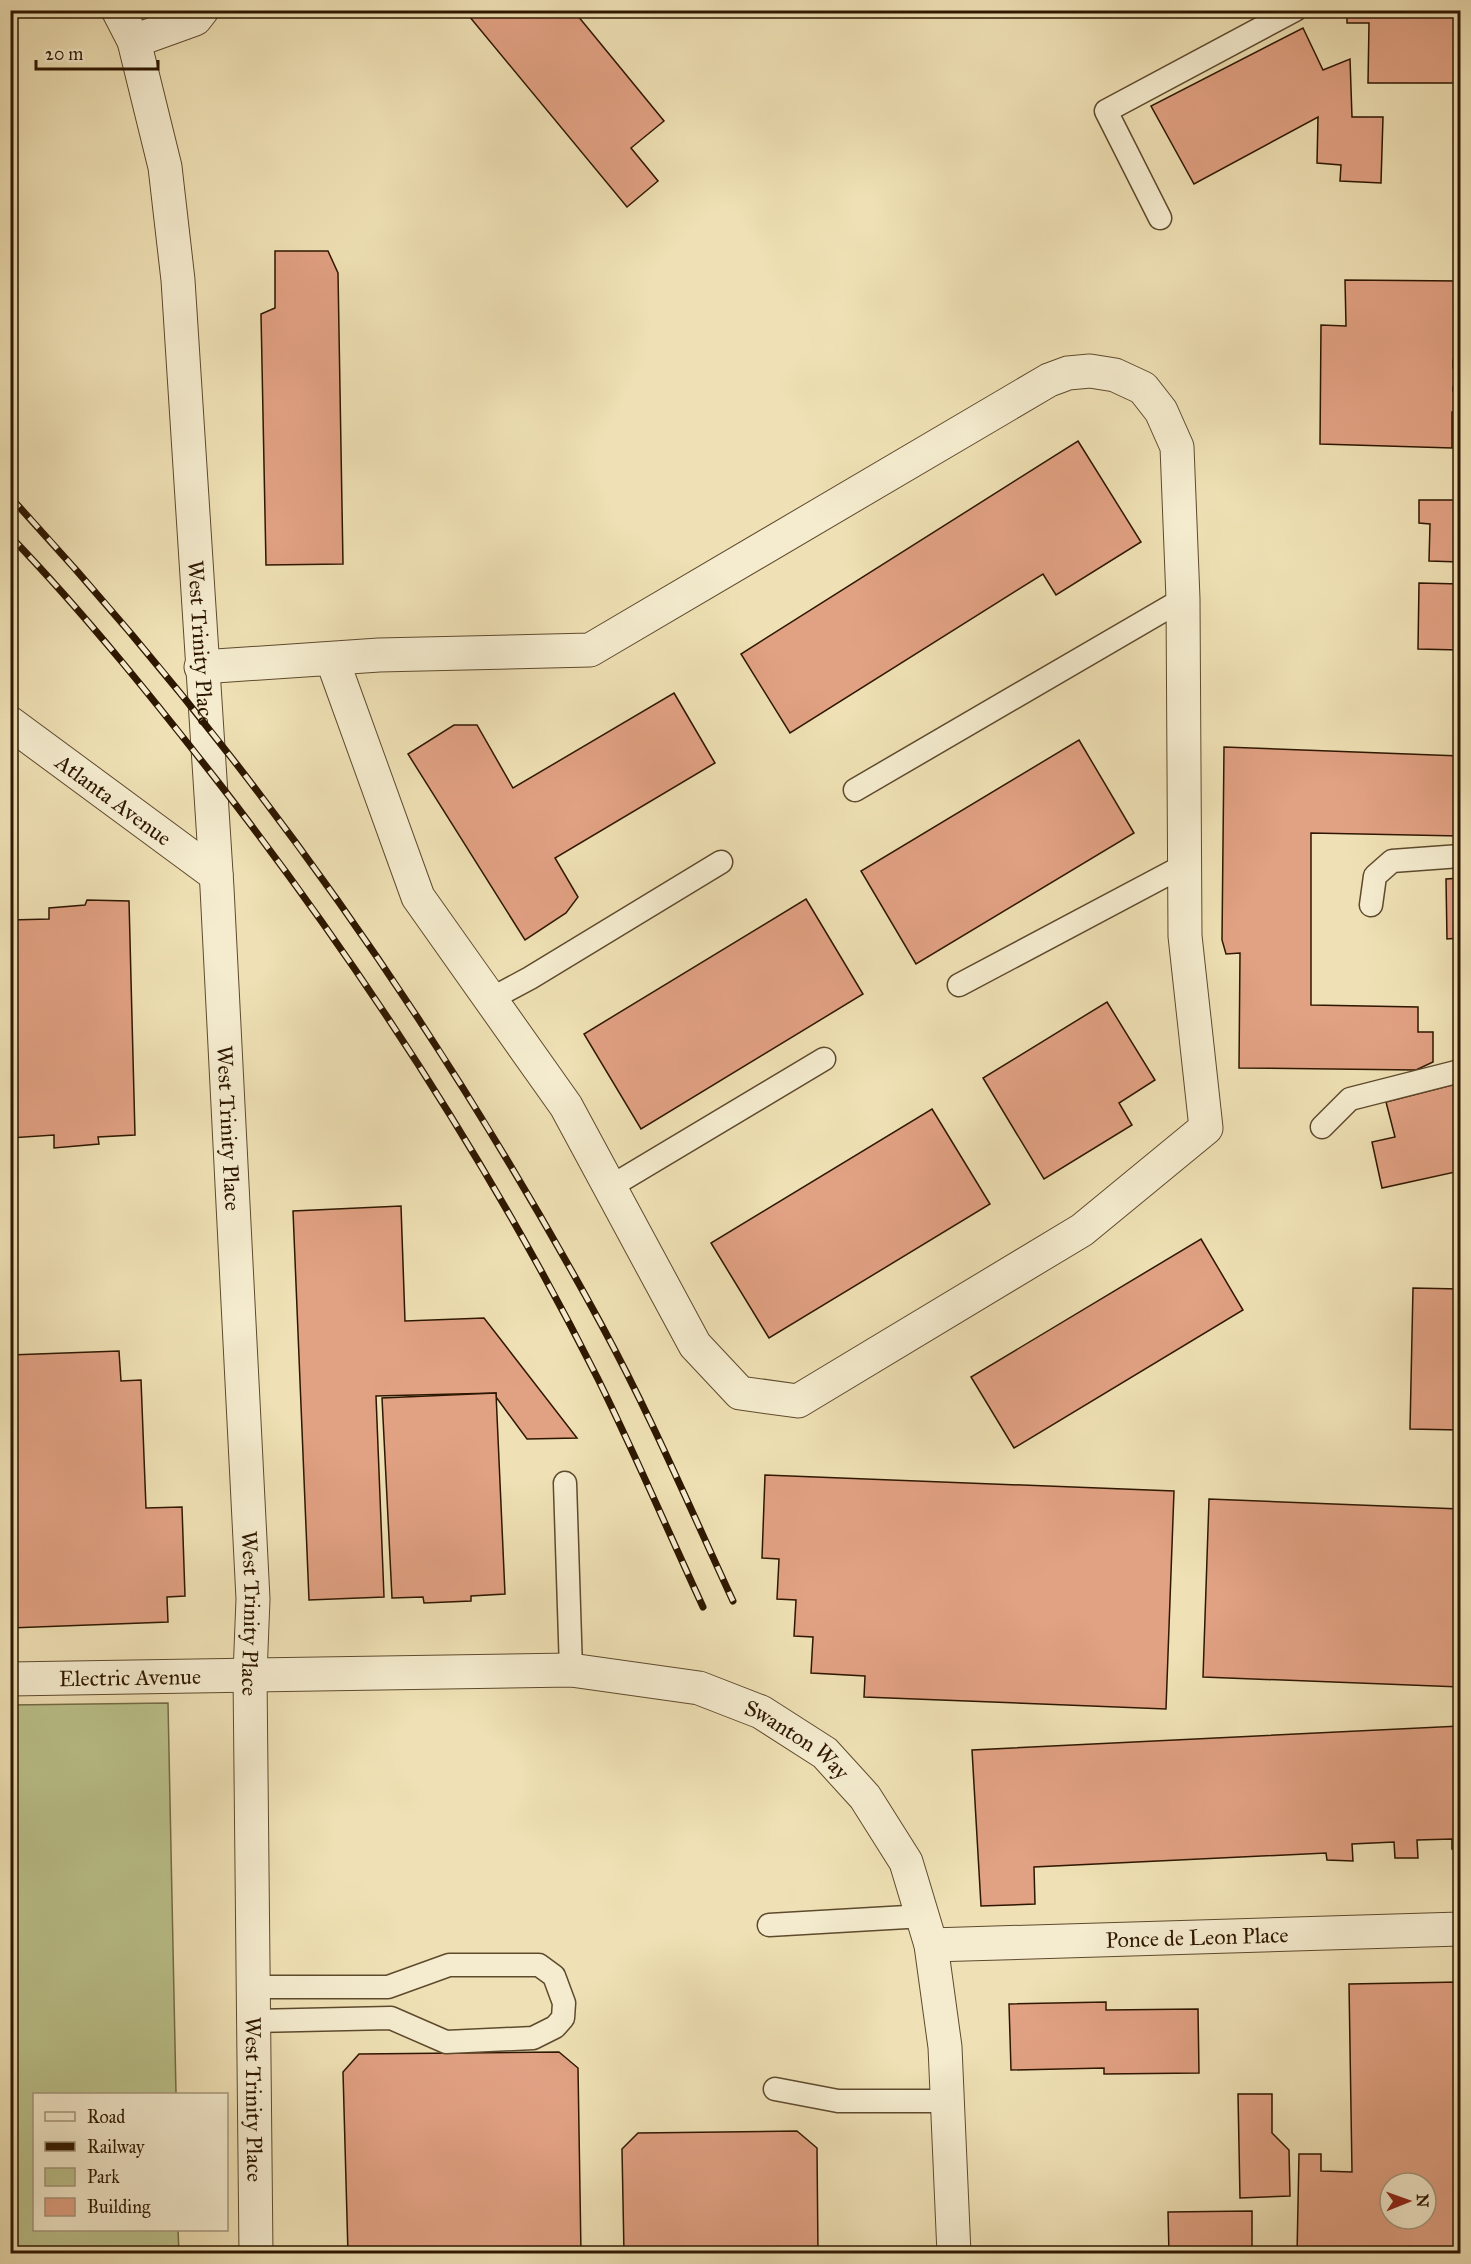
<svg xmlns="http://www.w3.org/2000/svg" width="1471" height="2264" font-family="'IM FELL Great Primer',serif">
	<style>
		.green { fill: #bbc28c; stroke: #746c46; stroke-width: 1.5 }
		.building { fill: #e1a183; stroke: #2e1700; stroke-width: 1.5; fill-rule: evenodd }
		.lines { fill: none; stroke-linecap: round; stroke-linejoin: round }
		.service-casing { stroke: #5e4a2d; stroke-width: 25 }
		.minor-casing { stroke: #5e4a2d; stroke-width: 35 }
		.tertiary-casing { stroke: #5e4a2d; stroke-width: 35 }
		.service { stroke: #f5eccf; stroke-width: 22 }
		.minor { stroke: #f5eccf; stroke-width: 33 }
		.tertiary { stroke: #f5eccf; stroke-width: 33 }
		.rail-casing { stroke: #2e1700; stroke-width: 7 }
		.rail { stroke: #f5eccf; stroke-width: 4.5; stroke-dasharray: 14; stroke-linecap: butt }
		.labels { text-anchor: middle; stroke-width: 4.5; stroke-linejoin: round; paint-order: stroke }
		.street-label { font-size: 22px; fill: #2e1700; stroke: #f5eccf }
	</style>
	<rect width="100%" height="100%" fill="#efe1b5"/>
	<filter id="stains"><feTurbulence type="fractalNoise" baseFrequency=".00333" numOctaves="4"/><feColorMatrix values="0 0 0 0 .2 0 0 0 0 .09 0 0 0 0 .02 0 0 0 .5 -.17"/></filter>
	<radialGradient id="worn" r=".72"><stop offset=".6" stop-color="#630" stop-opacity="0"/><stop offset="1" stop-color="#630" stop-opacity=".3"/></radialGradient>
	<path class="green" d="M168 1703 176 2094H34V2230H178L179 2253H11V1705Z"/>
	<g class="building">
		<path d="M464 10H573L664 121 631 148 658 181 627 207Z"/>
		<path d="M1347 10H1460V83H1368L1369 23H1347Z"/>
		<path d="M1303 28 1323 70 1350 59 1352 117H1383L1381 183 1340 181 1341 165 1317 163 1318 117 1194 184 1151 106Z"/>
		<path d="M275 251H328L338 273 343 564 266 565 261 314 275 308Z"/>
		<path d="M1345 280 1460 281V360H1453V368H1460V387H1453V391H1460V412H1452V448L1320 444 1321 325 1346 326Z"/>
		<path d="M1078 441 1141 542 1056 595 1043 574 790 733 741 654Z"/>
		<path d="M1419 500H1460V562L1429 561 1430 524 1419 523Z"/>
		<path d="M1419 583 1460 584V650L1418 649Z"/>
		<path d="M674 693 715 763 555 858 578 897 566 913 525 940 408 754 454 725H477L513 788Z"/>
		<path d="M1079 740 1134 833 916 964 861 871Z"/>
		<path d="M1224 747 1460 756V836L1311 833V1005L1418 1007V1032H1433V1062L1416 1070 1239 1068 1240 953 1226 954 1222 940Z"/>
		<path d="M1460 878V938L1447 939 1446 879Z"/>
		<path d="M806 899 863 994 641 1129 584 1034Z"/>
		<path d="M87 900 129 901 135 1135 98 1137 99 1144 54 1148V1135L10 1138V920L49 919V908L85 905Z"/>
		<path d="M1107 1002 1155 1080 1119 1103 1132 1125 1044 1179 983 1078Z"/>
		<path d="M1460 1083V1171L1382 1188 1372 1142 1395 1137 1386 1102Z"/>
		<path d="M932 1109 990 1204 769 1338 711 1243Z"/>
		<path d="M401 1206 405 1321 484 1318 577 1438 527 1439 496 1397V1393L376 1396 384 1597 309 1600 293 1211Z"/>
		<path d="M1201 1239 1243 1310 1014 1448 971 1377Z"/>
		<path d="M1413 1288 1460 1289V1430L1410 1429Z"/>
		<path d="M119 1351 121 1381 141 1380 146 1508 182 1507 185 1596 167 1597 168 1622 10 1628V1355Z"/>
		<path d="M496 1393 505 1594 471 1596V1601L424 1603 423 1597 392 1598 382 1398Z"/>
		<path d="M765 1475 1174 1491 1166 1709 864 1697 865 1676 811 1673 813 1637 794 1636 796 1600 777 1599 779 1559 762 1558Z"/>
		<path d="M1209 1499 1460 1509V1687L1203 1677Z"/>
		<path d="M1460 1726V1849H1452V1839L1417 1840 1418 1858H1395L1394 1842 1352 1844 1353 1861 1327 1860 1326 1853 1034 1867 1035 1904 981 1906 972 1750Z"/>
		<path d="M1460 1982V2254H1297L1299 2154H1321V2171L1352 2172 1349 1984ZM1390 2183H1426V2219H1390Z"/>
		<path d="M1106 2002V2010L1198 2009 1199 2073 1104 2074V2068L1011 2070 1009 2004Z"/>
		<path d="M559 2052 578 2068 581 2254H348L343 2072 359 2054Z"/>
		<path d="M1238 2094H1272V2133L1289 2150 1290 2196 1240 2198Z"/>
		<path d="M797 2131 817 2148 818 2254H624L622 2149 638 2133Z"/>
		<path d="M1252 2211V2254H1169L1168 2212Z"/>
	</g>
	<g class="lines">
		<defs>
			<g id="service">
				<path d="M1160 218 1106 111 1295 10"/>
				<path d="M855 790 1183 599"/>
				<path d="M1371 905 1375 876 1392 861 1460 856"/>
				<path d="M959 985 1185 865"/>
				<path d="M491 999 530 978 721 862"/>
				<path d="M1322 1127 1350 1099 1460 1071"/>
				<path d="M610 1187 824 1059"/>
				<path d="M565 1483 571 1670"/>
				<path d="M769 1925 924 1916"/>
				<path d="M253 2021 391 2018 446 2042 533 2038 555 2027 563 2018 564 2003 554 1976 539 1965H449L388 1987H253"/>
				<path d="M775 2089 838 2101H948"/>
			</g>
			<g id="minor">
				<path d="M134 41 195 19 202 10"/>
				<path d="M201 667 379 655 590 650 1049 380 1068 373 1090 371 1115 375 1143 388 1161 411 1177 447 1183 599 1185 936 1206 1128 1082 1230 798 1401 740 1393 695 1345 566 1106 418 897 332 659"/>
				<path id="s1" d="M10 723 216 875"/>
				<path id="s2" d="M10 1679 571 1670 699 1688 761 1712 825 1753 865 1797 906 1862 931 1945 945 2047 954 2254"/>
				<path id="s3" d="M931 1945 1460 1929"/>
			</g>
			<g id="tertiary">
				<path id="s4" d="M118 10 134 41 165 167 178 280 217 888 253 1599 250 1675 256 2254"/>
			</g>
		</defs>
		<use href="#service" class="service-casing"/>
		<use href="#minor" class="minor-casing"/>
		<use href="#tertiary" class="tertiary-casing"/>
		<use href="#service" class="service"/>
		<use href="#minor" class="minor"/>
		<use href="#tertiary" class="tertiary"/>
		<defs>
			<g id="rail">
				<path d="M10 497C242 747 438 1024 601 1324 650 1414 690 1508 733 1601"/>
				<path d="M10 536C86 615 155 701 222 787 365 972 493 1170 598 1379 635 1454 668 1531 703 1607"/>
			</g>
		</defs>
		<use href="#rail" class="rail-casing"/>
		<use href="#rail" class="rail"/>
	</g>
	<g class="labels">
		<g class="street-label">
			<text dy="8" stroke="none"><textPath href="#s4" startOffset="642">West Trinity Place</textPath></text>
			<text dy="8" stroke="none"><textPath href="#s1" startOffset="129">Atlanta Avenue</textPath></text>
			<text dy="8" stroke="none"><textPath href="#s4" startOffset="1128">West Trinity Place</textPath></text>
			<text dy="8" stroke="none"><textPath href="#s4" startOffset="1614">West Trinity Place</textPath></text>
			<text dy="8" stroke="none"><textPath href="#s2" startOffset="120">Electric Avenue</textPath></text>
			<text dy="8" stroke="none"><textPath href="#s2" startOffset="802">Swanton Way</textPath></text>
			<text dy="8" stroke="none"><textPath href="#s3" startOffset="266">Ponce de Leon Place</textPath></text>
			<text dy="8" stroke="none"><textPath href="#s4" startOffset="2100">West Trinity Place</textPath></text>
		</g>
	</g>
	<rect width="1471" height="2264" fill="none" stroke="#efe1b5" stroke-width="36"/>
	<rect x="12" y="12" width="1447" height="2240" fill="none" stroke="#2e1700" stroke-width="3"/>
	<rect x="18" y="18" width="1435" height="2228" fill="none" stroke="#2e1700" stroke-width="1.5"/>
	<rect x="33" y="2093" width="195" height="138" fill="#f5eccf" stroke="#a5977c" stroke-width="1.5"/>
	<rect x="45" y="2112" width="30" height="9" fill="#f5eccf" stroke="#a5977c" stroke-width="1.5"/>
	<text x="87" y="2123" font-size="18" fill="#2e1700">Road</text>
	<rect x="45" y="2142" width="30" height="9" fill="#2e1700" stroke="#a5977c" stroke-width="1.5"/>
	<text x="87" y="2153" font-size="18" fill="#2e1700">Railway</text>
	<rect x="45" y="2168" width="30" height="18" fill="#bbc28c" stroke="#a5977c" stroke-width="1.5"/>
	<text x="87" y="2183" font-size="18" fill="#2e1700">Park</text>
	<rect x="45" y="2198" width="30" height="18" fill="#e1a183" stroke="#a5977c" stroke-width="1.5"/>
	<text x="87" y="2213" font-size="18" fill="#2e1700">Building</text>
	<g transform="translate(1408 2201) rotate(89)"><circle r="28" fill="#f5eccf" stroke="#a5977c" stroke-width="1.5"/>
	<path d="M0-4.5L10 22L0 15L-10 22Z" fill="#8f2418"/>
	<text y="-9" font-size="16" font-weight="bold" text-anchor="middle" fill="#2e1700">N</text>
	</g>
	<path d="M36 60v9h122v-9" fill="none" stroke="#2e1700" stroke-width="3"/>
	<text x="45" y="60" font-size="18" fill="#2e1700" stroke="#f5eccf" stroke-width="4.5" paint-order="stroke">20 m</text>
	<rect width="100%" height="100%" filter="url(#stains)"/>
	<rect width="100%" height="100%" fill="url(#worn)"/>
</svg>
